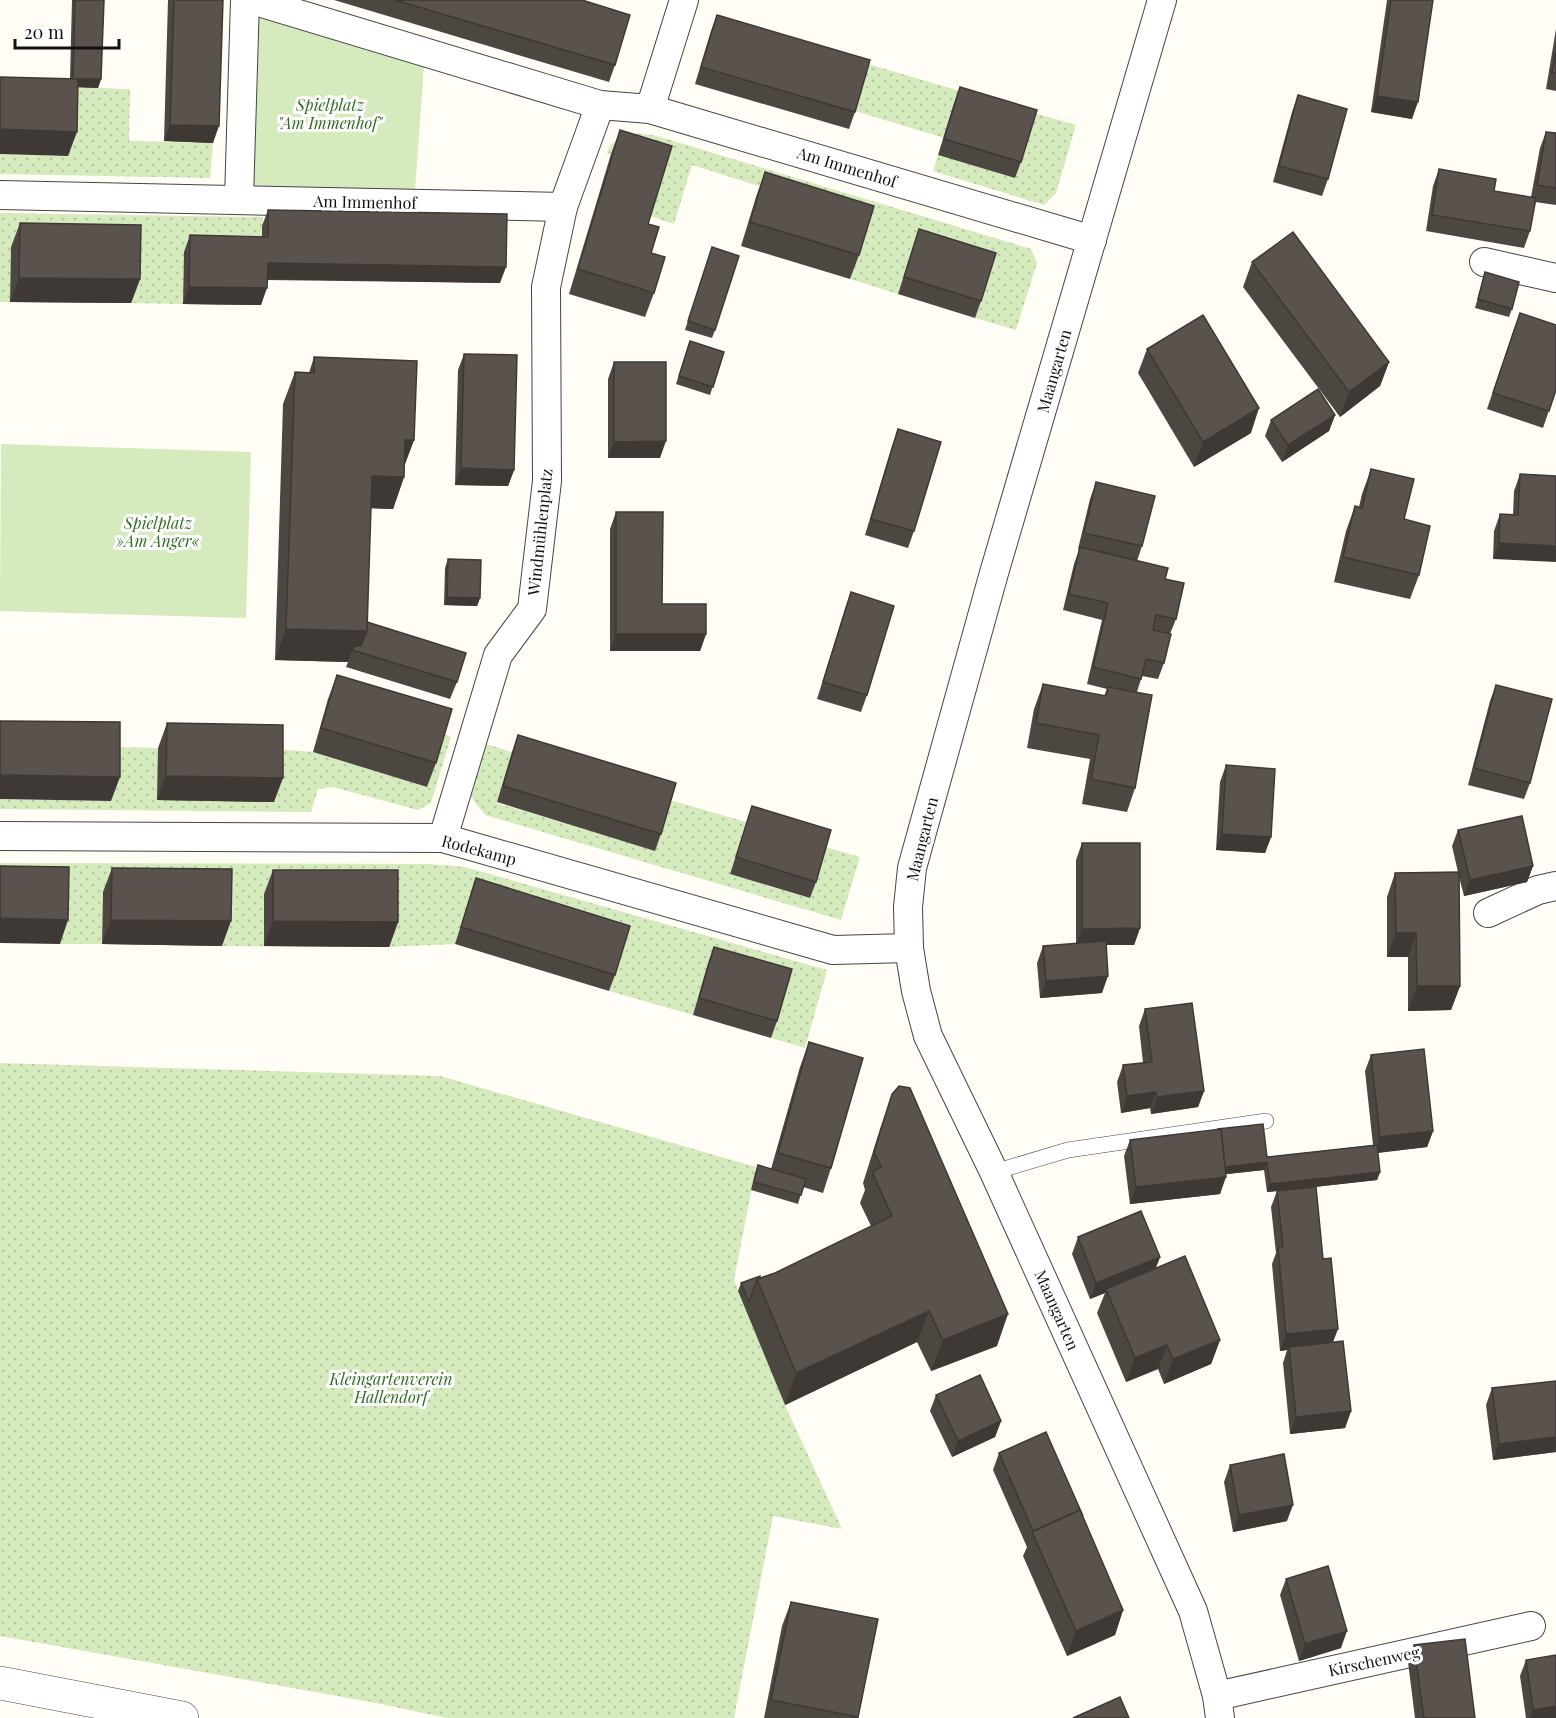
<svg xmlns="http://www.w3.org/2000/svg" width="1556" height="1718" font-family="'Playfair Display',serif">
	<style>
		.grass { fill: url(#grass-dots) }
		.park { fill: #d5ebbd }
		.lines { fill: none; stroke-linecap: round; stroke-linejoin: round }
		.service-casing { stroke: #444; stroke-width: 16 }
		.minor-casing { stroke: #444; stroke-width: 30 }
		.tertiary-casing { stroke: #444; stroke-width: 34 }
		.service { stroke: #fff; stroke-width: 15 }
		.minor { stroke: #fff; stroke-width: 28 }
		.tertiary { stroke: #fff; stroke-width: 33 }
		.wall { fill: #4d4742 }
		.shaded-wall { fill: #3f3936 }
		.building { fill: #5a524d; stroke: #3f3936; stroke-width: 1.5 }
		.labels { text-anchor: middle; stroke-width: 6; stroke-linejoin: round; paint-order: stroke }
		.park-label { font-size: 16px; font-style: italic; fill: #2f6b1f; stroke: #fff }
		.street-label { font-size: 16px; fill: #111; stroke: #fff }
	</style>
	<defs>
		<pattern id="grass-dots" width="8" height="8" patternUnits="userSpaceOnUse" patternTransform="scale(1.5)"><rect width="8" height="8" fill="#d5ebbd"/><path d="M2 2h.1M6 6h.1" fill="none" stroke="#b6c8a1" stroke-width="1.8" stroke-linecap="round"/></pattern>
	</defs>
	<rect width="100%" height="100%" fill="#fffdf5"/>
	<g class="grass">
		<path d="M868 64 1076 125 1056 193 1044 205 933 171 938 155 1015 178 944 138 855 111Z"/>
		<path d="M70 87 130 89 129 141 213 143 210 178 0 174V154L68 156Z"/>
		<path d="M638 133 657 136 1031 249 1037 263 1016 330 975 318 914 246 898 294 850 279 865 231 756 197 759 186 692 165 674 224 649 216 611 154 607 153C611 139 625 136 638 133Z"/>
		<path d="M0 213 263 217 262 253 184 252 183 304 131 303 11 248 10 302H0Z"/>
		<path d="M443 734 451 737 431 803 418 810 333 787 318 789 311 812 0 809V799L110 801 111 747 158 748V800L275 749 313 752 427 787Z"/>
		<path d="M486 744 512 752 497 803 654 850 670 800 746 822 730 874 809 898 825 847 860 857 841 920 485 815 471 797Z"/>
		<path d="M0 863 430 864 465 867 827 970 805 1048 771 1038 786 986 708 963 693 1015 609 991 624 942 471 895 455 944 389 947 222 946 223 894 103 892 102 944H60V891L0 890Z"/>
		<path d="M0 1063 440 1076 756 1167 734 1280 785 1405 842 1529 773 1516 734 1718H447L371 1702 0 1636Z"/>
	</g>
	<g class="park">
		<path d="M245 0 425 51 414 204 239 199Z"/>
		<path d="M1 444 251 452 246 618 0 611Z"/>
	</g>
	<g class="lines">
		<defs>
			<path id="service" d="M994 1172 1068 1150 1266 1121"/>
			<g id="minor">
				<path d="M252 0 600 105 650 109 1092 240"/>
				<path d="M1162 0 994 573 912 868 908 907 909 948 916 991 928 1036 994 1172 1193 1611 1217 1696 1220 1718"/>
				<path d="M650 109 684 0"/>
				<path d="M0 195 563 207 600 105"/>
				<path d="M239 199 245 0"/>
				<path d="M1484 262 1556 278"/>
				<path d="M0 836 443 838 833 950 909 948"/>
				<path d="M443 838 498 655 532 609 547 481 546 287 563 207"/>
				<path d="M1488 913 1538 890 1556 886"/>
				<path d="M1217 1696 1531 1626"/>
			</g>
			<path id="tertiary" d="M0 1683 182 1718"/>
		</defs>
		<use href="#service" class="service-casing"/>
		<use href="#minor" class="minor-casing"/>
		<use href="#tertiary" class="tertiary-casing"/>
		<use href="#service" class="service"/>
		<use href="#minor" class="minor"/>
		<use href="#tertiary" class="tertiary"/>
	</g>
	<g class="wall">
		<path d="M72 0H104L101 79 98 88 78 87 68 156Z"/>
		<path d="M168 0H223L213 143 164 141Z"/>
		<path d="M334 0H582L615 65 609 82Z"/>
		<path d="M1387 0H1433L1412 119 1371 112Z"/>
		<path d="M717 15 855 112 849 129 695 84 711 31Z"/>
		<path d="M1556 29V91L1546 89Z"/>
		<path d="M960 87 1021 162 1015 178 938 155 954 103Z"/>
		<path d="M1298 95 1328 179 1322 196 1273 182 1292 112Z"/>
		<path d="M620 130 651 253 654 293 645 317 569 294 611 154Z"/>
		<path d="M1546 132 1556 133V205L1535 202 1530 231 1524 248 1426 231 1433 186 1439 169 1494 191 1531 197 1540 148Z"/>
		<path d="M765 172 859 255 850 279 741 246 756 197Z"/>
		<path d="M268 210 500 283 267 280 261 305 183 304 184 252 190 235 262 237V226Z"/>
		<path d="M20 223 140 279 131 303 10 302 11 247Z"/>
		<path d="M919 229 981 301 975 318 898 294Z"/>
		<path d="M712 247 715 330 712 338 685 330Z"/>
		<path d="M1252 262 1389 362 1380 386 1340 417 1243 287Z"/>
		<path d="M1485 272 1512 309 1509 317 1475 308Z"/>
		<path d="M1514 329 1556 390 1543 428 1487 409Z"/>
		<path d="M690 341 724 352 710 395 676 384Z"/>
		<path d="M1147 349 1251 433 1194 467 1138 373Z"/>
		<path d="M464 354 514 470 508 486 455 485 458 370Z"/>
		<path d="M314 357 414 440 404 466V477L393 509 371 508 367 622 457 682 450 699 346 667 348 662 275 660 283 404 295 372 309 373Z"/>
		<path d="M614 362 660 458H608V379Z"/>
		<path d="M1335 415 1329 431 1282 462 1265 436 1271 420Z"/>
		<path d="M898 429 914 531 908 548 865 535 892 446Z"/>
		<path d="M1371 469 1404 519 1419 575 1410 599 1334 582 1346 531 1355 506 1359 507 1362 494Z"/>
		<path d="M1520 474 1556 476 1493 559 1494 531 1500 514 1513 515 1514 491Z"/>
		<path d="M1096 482 1142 546 1137 561 1165 579 1176 619 1170 634 1164 663 1158 679 1142 676 1137 692 1135 788 1127 812 1082 804 1090 759 1027 748 1034 709 1043 684 1104 696 1107 689 1087 684 1102 620 1063 610 1074 564 1079 550 1078 549 1090 499Z"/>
		<path d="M616 512 662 604 706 634 700 651H610V529Z"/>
		<path d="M448 559 480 598 477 606 444 605 445 568Z"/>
		<path d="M851 592 867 695 861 712 817 699 845 609Z"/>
		<path d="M337 675 436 763 427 787 313 752 328 699Z"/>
		<path d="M1496 685 1530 783 1524 799 1468 785 1490 701Z"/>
		<path d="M167 723 274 802 157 800 158 748Z"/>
		<path d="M518 735 661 834 655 851 497 802 512 752Z"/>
		<path d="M1226 765 1271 837 1265 853 1216 850 1220 782Z"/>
		<path d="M752 806 816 882 810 898 730 874Z"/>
		<path d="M1458 830 1533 866 1527 882 1464 896 1459 877 1460 986 1451 1010 1408 1011V957H1387V897L1395 873 1458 872 1452 846Z"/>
		<path d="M1082 843 1140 928 1134 945H1106L1102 993 1040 998 1037 963 1043 946 1076 944V860Z"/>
		<path d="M112 868 222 946 102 944 103 892Z"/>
		<path d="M273 870 398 922 389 947 264 946V894Z"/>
		<path d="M476 878 615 975 609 991 455 944Z"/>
		<path d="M714 947 777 1021 771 1038 693 1015 708 963Z"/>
		<path d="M1145 1009 1204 1091 1198 1107 1151 1114 1150 1108 1121 1113 1117 1082 1123 1065 1143 1063 1139 1026Z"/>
		<path d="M809 1042 831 1168 823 1193 803 1187 798 1204 751 1190 755 1173 758 1165 771 1169 800 1067Z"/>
		<path d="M1371 1055 1433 1131 1427 1147 1378 1153 1380 1172 1377 1180 1315 1187 1333 1342 1351 1411 1345 1428 1290 1434 1283 1363 1287 1350 1280 1351 1272 1264 1276 1253 1271 1207 1277 1191 1267 1192 1264 1170 1226 1174 1220 1194 1130 1204 1124 1156 1130 1140 1267 1157 1373 1145 1365 1071Z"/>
		<path d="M892 1094 997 1346 931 1371 917 1342 785 1405 738 1291 741 1283 760 1278 775 1273 871 1226 860 1203 865 1190 863 1183 881 1126Z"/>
		<path d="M1078 1237 1160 1257 1155 1269 1220 1340 1211 1364 1164 1384 1158 1369 1126 1382 1097 1313 1105 1293 1090 1299 1072 1254Z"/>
		<path d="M1556 1381V1452L1493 1460 1486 1405 1492 1388Z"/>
		<path d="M936 1395 1001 1421 995 1437 952 1457 930 1411Z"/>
		<path d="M999 1453 1082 1517 1123 1610 1115 1635 1067 1656 1023 1556 1027 1547 993 1470Z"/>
		<path d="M1230 1465 1287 1521 1233 1532 1224 1482Z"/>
		<path d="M1286 1579 1341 1648 1299 1661 1280 1595Z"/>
		<path d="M791 1602 878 1619 858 1718H764L782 1626Z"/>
		<path d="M1414 1645 1475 1718H1415L1408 1662Z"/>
		<path d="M1526 1660 1556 1718H1526L1520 1676Z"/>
	</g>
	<g class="shaded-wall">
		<path d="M73 79H101L98 88 70 87Z"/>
		<path d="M1377 96 1418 102 1412 119 1371 112Z"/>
		<path d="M170 125 219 126 213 143 164 141Z"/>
		<path d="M0 129 77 132 68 156 0 154Z"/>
		<path d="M268 263 506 267 500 283 262 279Z"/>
		<path d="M19 278 140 279 131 303 10 302Z"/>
		<path d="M189 287 267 288 261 305 183 304Z"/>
		<path d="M1389 362 1380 386 1340 417 1349 392Z"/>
		<path d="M1259 408 1251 433 1194 467 1203 442Z"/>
		<path d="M1335 415 1329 431 1282 462 1288 445Z"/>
		<path d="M405 440H414L402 472Z"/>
		<path d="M666 441 660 458H608L614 442Z"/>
		<path d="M461 468 514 470 508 486 455 485Z"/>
		<path d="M372 476 404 477 393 509 361 508Z"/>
		<path d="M1499 543 1556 546V562L1493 559Z"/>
		<path d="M447 597 480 598 477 606 444 605Z"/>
		<path d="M286 629 367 631 359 652 352 650 348 662 275 660Z"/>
		<path d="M616 634H706L700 651H610Z"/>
		<path d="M0 775 120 777 111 801 0 799Z"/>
		<path d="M166 776 283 778 274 802 157 800Z"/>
		<path d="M1222 834 1271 837 1265 853 1216 850Z"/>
		<path d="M1533 866 1527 882 1464 896 1470 880Z"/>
		<path d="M0 918 68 920 60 944 0 943Z"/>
		<path d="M111 920 231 921 222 946 102 944Z"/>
		<path d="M273 921 398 922 389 947 264 946Z"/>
		<path d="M1140 928 1134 945H1076L1082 929Z"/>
		<path d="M1396 933H1416L1408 957H1387Z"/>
		<path d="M1108 976 1102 993 1040 998 1046 981Z"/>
		<path d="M1417 986H1460L1451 1010 1408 1011Z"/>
		<path d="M1204 1091 1198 1107 1151 1114 1157 1097Z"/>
		<path d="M1156 1092 1150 1108 1121 1113 1127 1096Z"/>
		<path d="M1433 1131 1427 1147 1374 1153 1380 1137Z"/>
		<path d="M1267 1162 1264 1170 1219 1175 1222 1167Z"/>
		<path d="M1380 1172 1377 1180 1267 1192 1270 1184Z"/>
		<path d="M1226 1177 1220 1194 1130 1204 1136 1187Z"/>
		<path d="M1160 1257 1154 1273 1106 1289 1105 1293 1090 1299 1096 1283Z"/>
		<path d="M929 1311 917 1342 785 1405 796 1373Z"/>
		<path d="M1008 1314 997 1346 931 1371 943 1340Z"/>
		<path d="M1338 1329 1332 1345 1289 1347 1287 1350 1280 1351 1286 1334Z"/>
		<path d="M1220 1340 1211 1364 1164 1384 1173 1359Z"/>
		<path d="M1167 1345 1158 1369 1126 1382 1135 1358Z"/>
		<path d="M1351 1411 1345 1428 1290 1434 1296 1417Z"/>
		<path d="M1001 1421 995 1437 952 1457 958 1441Z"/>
		<path d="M1556 1437V1452L1493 1460 1499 1444Z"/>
		<path d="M1293 1505 1287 1521 1233 1532 1239 1515Z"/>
		<path d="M1123 1610 1115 1635 1067 1656 1076 1631Z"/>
		<path d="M1347 1631 1341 1648 1299 1661 1305 1644Z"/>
		<path d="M1556 1706V1718H1530L1533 1710Z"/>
	</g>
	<g class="building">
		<path d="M75 0H104L101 79H73Z"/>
		<path d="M174 0H223L219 126 170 125Z"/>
		<path d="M395 0H582L630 15 615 65Z"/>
		<path d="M1391 0H1433L1418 102 1377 96Z"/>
		<path d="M717 15 870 60 855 112 701 67Z"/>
		<path d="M1556 50V73H1552Z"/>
		<path d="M0 77 78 79 77 132 0 129Z"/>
		<path d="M960 87 1037 110 1021 162 944 139Z"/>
		<path d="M1298 95 1347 109 1328 179 1279 166Z"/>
		<path d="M620 130 672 146 648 224 659 227 651 253 665 257 654 293 578 269Z"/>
		<path d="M1546 132 1556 133V188L1537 185Z"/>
		<path d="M1439 169 1496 179 1494 191 1536 198 1530 231 1432 215Z"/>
		<path d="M765 172 874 206 859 255 750 222Z"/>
		<path d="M268 210 507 214 506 267 268 263 267 288 189 287 190 235 268 237Z"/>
		<path d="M20 223 141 225 140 279 19 278Z"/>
		<path d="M919 229 996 253 981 301 904 277Z"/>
		<path d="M1293 232 1389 362 1349 392 1252 262Z"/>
		<path d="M712 247 739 256 715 330 688 321Z"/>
		<path d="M1485 272 1519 282 1512 309 1478 299Z"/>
		<path d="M1520 313 1556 325V390L1549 411 1493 393Z"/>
		<path d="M1203 315 1259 408 1203 442 1147 349Z"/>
		<path d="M690 341 724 352 713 387 679 376Z"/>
		<path d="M464 354 517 355 514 470 461 468Z"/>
		<path d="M314 357 417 361 414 440H405L404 477 372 476 367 631 286 629 295 372 314 373Z"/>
		<path d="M614 362H666V441L614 442Z"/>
		<path d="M1318 389 1335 415 1288 445 1271 420Z"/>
		<path d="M898 429 941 442 914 531 871 519Z"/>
		<path d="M1371 469 1414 479 1404 519 1430 526 1419 575 1343 557 1355 506 1362 508Z"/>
		<path d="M1520 474 1556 476V546L1499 543 1500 514 1518 515Z"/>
		<path d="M1096 482 1155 496 1142 546 1084 533Z"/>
		<path d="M616 512H663L662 604H706V634H616Z"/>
		<path d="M1080 547 1168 568 1165 579 1184 583 1176 619 1156 615 1153 630 1171 634 1164 663 1146 659 1141 679 1093 667 1108 603 1069 594Z"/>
		<path d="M448 559 481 560 480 598 447 597Z"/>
		<path d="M851 592 894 606 867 695 823 682Z"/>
		<path d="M367 622 466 653 457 682 352 650 355 646H361L367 631Z"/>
		<path d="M337 675 452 709 436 763 321 728Z"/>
		<path d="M1043 684 1106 696 1108 687 1152 695 1135 788 1091 779 1099 735 1036 723Z"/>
		<path d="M1496 685 1552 699 1530 783 1474 768Z"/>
		<path d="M0 721 120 722V777L0 775Z"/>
		<path d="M167 723 283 725V778L166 776Z"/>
		<path d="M518 735 676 783 661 834 503 786Z"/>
		<path d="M1226 765 1275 769 1271 837 1222 834Z"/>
		<path d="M752 806 831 830 816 882 736 857Z"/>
		<path d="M1522 816 1533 866 1470 880 1458 830Z"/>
		<path d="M1082 843H1140V928L1082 929Z"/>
		<path d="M0 866 69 867 68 920 0 918Z"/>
		<path d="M112 868 232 869 231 921 111 920Z"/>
		<path d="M273 870H398V922L273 921Z"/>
		<path d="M1459 872 1460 986H1417L1416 933H1396L1395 873Z"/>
		<path d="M476 878 630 926 615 975 461 927Z"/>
		<path d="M1106 941 1108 976 1046 981 1043 946Z"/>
		<path d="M714 947 792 969 777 1021 699 998Z"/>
		<path d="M1192 1003 1204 1091 1157 1097 1156 1092 1127 1096 1123 1065 1152 1062 1145 1009Z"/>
		<path d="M809 1042 863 1058 831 1168 778 1153Z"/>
		<path d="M1424 1049 1433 1131 1380 1137 1371 1055Z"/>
		<path d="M899 1086 910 1088 1008 1314 943 1340 929 1311 796 1373 757 1279 775 1273 892 1216 872 1172 881 1167 874 1152 892 1094Z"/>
		<path d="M1263 1124 1267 1157 1377 1145 1380 1172 1270 1184 1267 1162 1225 1167 1221 1129H1217Z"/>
		<path d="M1221 1129 1226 1177 1136 1187 1130 1140Z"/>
		<path d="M758 1165 806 1179 801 1195 754 1182Z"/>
		<path d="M1316 1187 1323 1259 1331 1258 1338 1329 1286 1334 1278 1248 1283 1247 1277 1191Z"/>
		<path d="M1141 1211 1160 1257 1096 1283 1078 1237Z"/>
		<path d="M1185 1256 1220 1340 1173 1359 1167 1345 1135 1358 1106 1289Z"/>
		<path d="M760 1276V1278L757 1279 749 1302 741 1283Z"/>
		<path d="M1343 1341 1351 1411 1296 1417 1289 1347Z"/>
		<path d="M980 1375 1001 1421 958 1441 936 1395Z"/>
		<path d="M1556 1381V1437L1499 1444 1492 1388Z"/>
		<path d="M1046 1432 1083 1516 1080 1510 1033 1531 999 1453Z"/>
		<path d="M1284 1454 1293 1505 1239 1515 1230 1465Z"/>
		<path d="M1080 1510 1123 1610 1076 1631 1032 1532Z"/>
		<path d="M1328 1566 1347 1631 1305 1644 1286 1579Z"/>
		<path d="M791 1602 878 1619 858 1717 771 1700Z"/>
		<path d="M1465 1639 1475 1718H1424L1414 1645Z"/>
		<path d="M1556 1655V1706L1533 1710 1526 1660Z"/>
		<path d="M1120 1697 1129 1718H1073Z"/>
	</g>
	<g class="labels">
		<g class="park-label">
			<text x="330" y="111">Spielplatz<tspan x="330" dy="18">"Am Immenhof"</tspan></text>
			<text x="158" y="529">Spielplatz<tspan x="158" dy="18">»Am Anger«</tspan></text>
			<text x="391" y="1385">Kleingartenverein<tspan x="391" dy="18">Hallendorf</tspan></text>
		</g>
		<g class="street-label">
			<text transform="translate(847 167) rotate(17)" y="6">Am Immenhof</text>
			<text transform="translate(365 202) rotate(1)" y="6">Am Immenhof</text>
			<text transform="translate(1054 371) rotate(-74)" y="6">Maangarten</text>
			<text transform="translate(540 532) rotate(-84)" y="6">Windmühlenplatz</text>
			<text transform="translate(922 839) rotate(-76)" y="6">Maangarten</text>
			<text transform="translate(479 850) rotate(15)" y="6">Rodekamp</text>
			<text transform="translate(1057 1310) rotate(66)" y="6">Maangarten</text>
			<text transform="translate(1374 1661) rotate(-12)" y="6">Kirschenweg</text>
		</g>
	</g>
	<path d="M15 39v9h104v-9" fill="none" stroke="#111111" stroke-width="3"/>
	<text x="24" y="39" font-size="18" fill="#111111" stroke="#ffffff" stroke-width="4.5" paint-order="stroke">20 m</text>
</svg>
